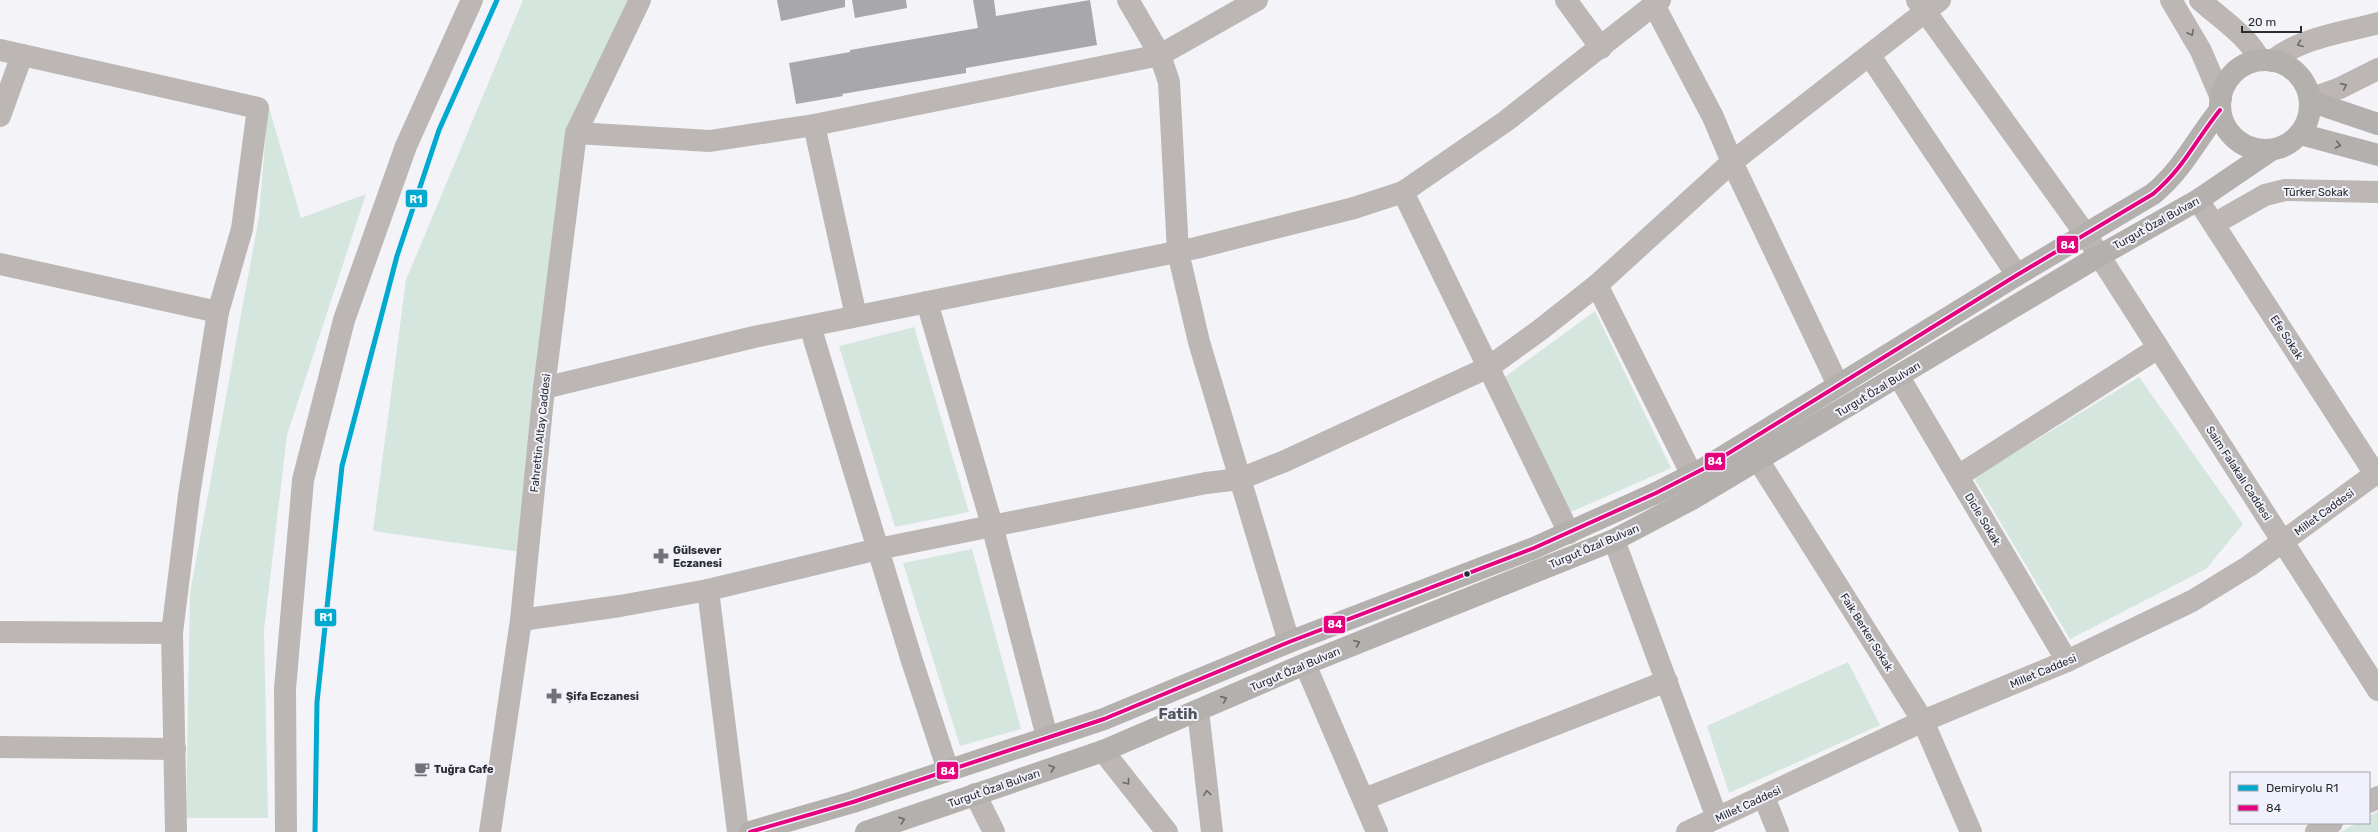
<svg xmlns="http://www.w3.org/2000/svg" width="2378" height="832" font-family="Rubik,sans-serif">
	<style>
		.green { fill: #d5e6df }
		.building { fill: #a8a7aa }
		.lines { fill: none; stroke-linecap: round; stroke-linejoin: round }
		.minor { stroke: #bcb7b5; stroke-width: 22 }
		.major { stroke: #b4b0ad; stroke-width: 22 }
		.bus-1-casing { stroke: #f0f1fb; stroke-width: 7 }
		.bus-1 { stroke: #e5007d; stroke-width: 4 }
		.rail-1-casing { stroke: #f0f1fb; stroke-width: 8 }
		.rail-1 { stroke: #00a9ce; stroke-width: 5 }
		.oneway { stroke: #6c6b6c }
		.oneway2 { stroke: #696768 }
		.bus-dot { fill: #2b2c30; stroke: #f0f1fb; stroke-width: 1.5 }
		.labels { text-anchor: middle; stroke-width: 4; stroke-linejoin: round; paint-order: stroke }
		.street-label { font-size: 11px; fill: #2b2c30; stroke: #f0f1fb }
		.poi-label { font-size: 11px; font-weight: bold; fill: #2b2c30; stroke: #f0f1fb; text-anchor: start }
		.district-label { font-size: 15px; font-weight: bold; fill: #52535b; stroke: #f0f1fb }
		.line-badge { stroke: #f0f1fb; stroke-width: 1.5 }
		.badge-label { font-size: 11px; text-anchor: middle; font-weight: bold; fill: #fff }
	</style>
	<rect width="100%" height="100%" fill="#f3f3f8"/>
	<g class="green">
		<path d="M523 0H642L576 133 528 553 373 531 406 280Z"/>
		<path d="M268 104 301 218 366 194 287 435 264 630 268 818H186L190 593 259 217Z"/>
		<path d="M1595 311 1671 468 1571 512 1502 379Z"/>
		<path d="M914 327 969 512 895 527 839 346Z"/>
		<path d="M2139 377 2243 524 2206 569 2070 639 1974 478Z"/>
		<path d="M972 549 1021 729 960 746 903 563Z"/>
		<path d="M1848 662 1880 725 1729 793 1707 726Z"/>
		<path d="M2378 811V832H2340L2357 823H2369V816Z"/>
	</g>
	<g class="building">
		<path d="M777 0H845V7L781 21Z"/>
		<path d="M852 0H906L907 8 855 18Z"/>
		<path d="M973 0H994L996 16 1090 0 1097 45 966 68V73L842 94 843 96 796 104 789 63 850 52V50L978 28Z"/>
	</g>
	<g class="lines">
		<g class="minor">
			<path d="M1128 0 1160 55 1169 82 1178 252 1199 342 1289 642"/>
			<path d="M1566 0 1601 48"/>
			<path d="M1917 0 2086 235 2378 690"/>
			<path d="M2171 0 2201 51 2221 98"/>
			<path d="M2200 0C2221 19 2247 35 2260 60"/>
			<path d="M1654 5 1713 117 1732 162 1838 385"/>
			<path d="M0 50 258 108 242 229 218 312 189 495 172 633 176 832"/>
			<path d="M1870 56 2017 275"/>
			<path d="M2272 61C2302 37 2342 33 2378 23"/>
			<path d="M2310 99 2340 88 2378 69"/>
			<path d="M0 116 22 55"/>
			<path d="M814 125 856 316"/>
			<path d="M576 133 710 141 814 125 1160 55 1257 0"/>
			<path d="M1403 192 1569 533"/>
			<path d="M2198 200 2375 474"/>
			<path d="M2214 224 2265 195 2285 190 2378 192"/>
			<path d="M0 264 218 312"/>
			<path d="M1597 285 1692 475"/>
			<path d="M927 302 992 525 1047 737"/>
			<path d="M810 326 912 661 948 770"/>
			<path d="M1899 377 2067 661"/>
			<path d="M544 388 754 337 1196 248 1354 208 1403 192 1506 121 1660 0"/>
			<path d="M1748 444 1923 721 1971 832"/>
			<path d="M1958 476 2158 348"/>
			<path d="M1614 540 1717 818"/>
			<path d="M708 590 738 832"/>
			<path d="M521 620 620 606 708 590 878 549 1206 483 1240 479 1285 461 1489 367 1540 330 1597 285 1732 162 1940 0"/>
			<path d="M0 632 172 633"/>
			<path d="M1305 664 1377 832"/>
			<path d="M1198 711 1212 832"/>
			<path d="M0 747 175 749"/>
			<path d="M1103 751 1167 832"/>
			<path d="M975 794 994 832"/>
			<path d="M1764 797 1778 832"/>
			<path d="M1364 799 1667 681"/>
			<path d="M2369 802 2378 797"/>
			<path d="M286 832 285 689 303 480 344 320 406 146 472 0"/>
			<path d="M490 832 521 620 544 388 576 133 640 0"/>
			<path d="M1687 832 1923 721 2067 661 2192 601 2249 566 2378 472"/>
			<path d="M2316 832 2332 823"/>
		</g>
		<g class="major">
			<circle cx="2265" cy="105" r="45"/>
			<path d="M2310 101 2378 124"/>
			<path d="M2300 134 2378 155"/>
			<path d="M750 832 853 802 1104 719 1289 642 1534 548 1656 493 1703 469 2017 275 2153 194C2184 168 2195 141 2220 110"/>
			<path d="M866 832 1103 751 1305 664 1614 540 1692 499 2099 256 2198 200 2270 151"/>
		</g>
		<defs>
			<path id="bus-1" d="M750 832 853 802 1104 719 1289 642 1534 548 1656 493 1703 469 2017 275 2153 194C2184 168 2195 141 2220 110"/>
		</defs>
		<use href="#bus-1" class="bus-1-casing"/>
		<use href="#bus-1" class="bus-1"/>
		<defs>
			<path id="rail-1" d="M315 832 317 702 342 466 397 256 439 130 497 0"/>
		</defs>
		<use href="#rail-1" class="rail-1-casing"/>
		<use href="#rail-1" class="rail-1"/>
	</g>
	<defs><path id="oneway-chevron" d="M-2-3.5L2.5 0L-2 3.5" fill="none" stroke-width="1.6" stroke-linecap="round" stroke-linejoin="round"/></defs>
	<g class="oneway">
		<use href="#oneway-chevron" transform="translate(2191 33) rotate(63)"/>
		<use href="#oneway-chevron" transform="translate(2300 44) rotate(159)"/>
		<use href="#oneway-chevron" transform="translate(2344 86) rotate(-24)"/>
		<use href="#oneway-chevron" transform="translate(1127 782) rotate(52)"/>
		<use href="#oneway-chevron" transform="translate(1207 793) rotate(-97)"/>
	</g>
	<g class="oneway2">
		<use href="#oneway-chevron" transform="translate(2338 145) rotate(12)"/>
		<use href="#oneway-chevron" transform="translate(1357 643) rotate(-22)"/>
		<use href="#oneway-chevron" transform="translate(1224 699) rotate(-24)"/>
		<use href="#oneway-chevron" transform="translate(1052 768) rotate(-19)"/>
		<use href="#oneway-chevron" transform="translate(902 820) rotate(-19)"/>
	</g>
	<defs>
		<symbol id="pharmacy-bare" viewBox="-9 -9 18 18"><path d="M-2-6h4v4h4v4h-4v4h-4v-4h-4v-4h4Z" fill="#717276" stroke="#f0f1fb" stroke-width="2.5" paint-order="stroke"/></symbol>
		<symbol id="cafe-bare" viewBox="-9 -9 18 18"><path d="M-5.5-4.5H6V0H3Q3 3.5 0 3.5H-2.5Q-5.5 3.5-5.5 0ZM3-3.2v2h1.7v-2ZM-6 4.5H4V6H-6Z" fill="#717276" stroke="#f0f1fb" stroke-width="2.5" paint-order="stroke"/></symbol>
	</defs>
	<g fill-rule="evenodd">
		<use href="#pharmacy-bare" x="650" y="545" width="22" height="22"/>
		<use href="#pharmacy-bare" x="543" y="685" width="22" height="22"/>
		<use href="#cafe-bare" x="411" y="758" width="22" height="22"/>
	</g>
	<circle class="bus-dot" cx="1467" cy="574" r="3.5"/>
	<g class="labels">
		<g class="street-label">
			<text x="2316" y="196">Türker Sokak</text>
			<text transform="translate(2156 223) rotate(-29)" y="4">Turgut Özal Bulvarı</text>
			<text transform="translate(2287 337) rotate(57)" y="4">Efe Sokak</text>
			<text transform="translate(1878 389) rotate(-31)" y="4">Turgut Özal Bulvarı</text>
			<text transform="translate(540 433) rotate(-84)" y="4">Fahrettin Altay Caddesi</text>
			<text transform="translate(2239 473) rotate(57)" y="4">Saim Falakalı Caddesi</text>
			<text transform="translate(2324 512) rotate(-36)" y="4">Millet Caddesi</text>
			<text transform="translate(1983 519) rotate(59)" y="4">Dicle Sokak</text>
			<text transform="translate(1594 546) rotate(-23)" y="4">Turgut Özal Bulvarı</text>
			<text transform="translate(1867 632) rotate(58)" y="4">Faik Berker Sokak</text>
			<text transform="translate(1295 669) rotate(-23)" y="4">Turgut Özal Bulvarı</text>
			<text transform="translate(2043 671) rotate(-23)" y="4">Millet Caddesi</text>
			<text transform="translate(994 788) rotate(-19)" y="4">Turgut Özal Bulvarı</text>
			<text transform="translate(1748 804) rotate(-25)" y="4">Millet Caddesi</text>
		</g>
		<g class="poi-label">
			<text x="673" y="554">Gülsever<tspan x="673" dy="13">Eczanesi</tspan></text>
			<text x="566" y="700">Şifa Eczanesi</text>
			<text x="434" y="773">Tuğra Cafe</text>
		</g>
		<g class="district-label">
			<text x="1178" y="719">Fatih</text>
		</g>
	</g>
	<g class="line-badge">
		<rect x="405" y="189" width="23" height="19" rx="4" fill="#00a9ce"/>
		<rect x="2056" y="235" width="23" height="19" rx="4" fill="#e5007d"/>
		<rect x="1704" y="452" width="22" height="19" rx="4" fill="#e5007d"/>
		<rect x="314" y="608" width="23" height="19" rx="4" fill="#00a9ce"/>
		<rect x="1323" y="615" width="23" height="19" rx="4" fill="#e5007d"/>
		<rect x="936" y="761" width="23" height="19" rx="4" fill="#e5007d"/>
	</g>
	<g class="badge-label">
		<text x="416" y="203">R1</text>
		<text x="2068" y="249">84</text>
		<text x="1715" y="465">84</text>
		<text x="326" y="621">R1</text>
		<text x="1335" y="628">84</text>
		<text x="948" y="775">84</text>
	</g>
	<rect x="2230" y="772" width="140" height="52" fill="#f0f1fb" stroke="#a1a2aa"/>
	<rect x="2238" y="785" width="20" height="6" fill="#00a9ce" stroke="#a1a2aa"/>
	<text x="2266" y="792" font-size="12" fill="#2b2c30">Demiryolu R1</text>
	<rect x="2238" y="805" width="20" height="6" fill="#e5007d" stroke="#a1a2aa"/>
	<text x="2266" y="812" font-size="12" fill="#2b2c30">84</text>
	<path d="M2242 26v6h59v-6" fill="none" stroke="#2b2c30" stroke-width="2"/>
	<text x="2248" y="26" font-size="12" fill="#2b2c30" stroke="#f0f1fb" stroke-width="3" paint-order="stroke">20 m</text>
</svg>
